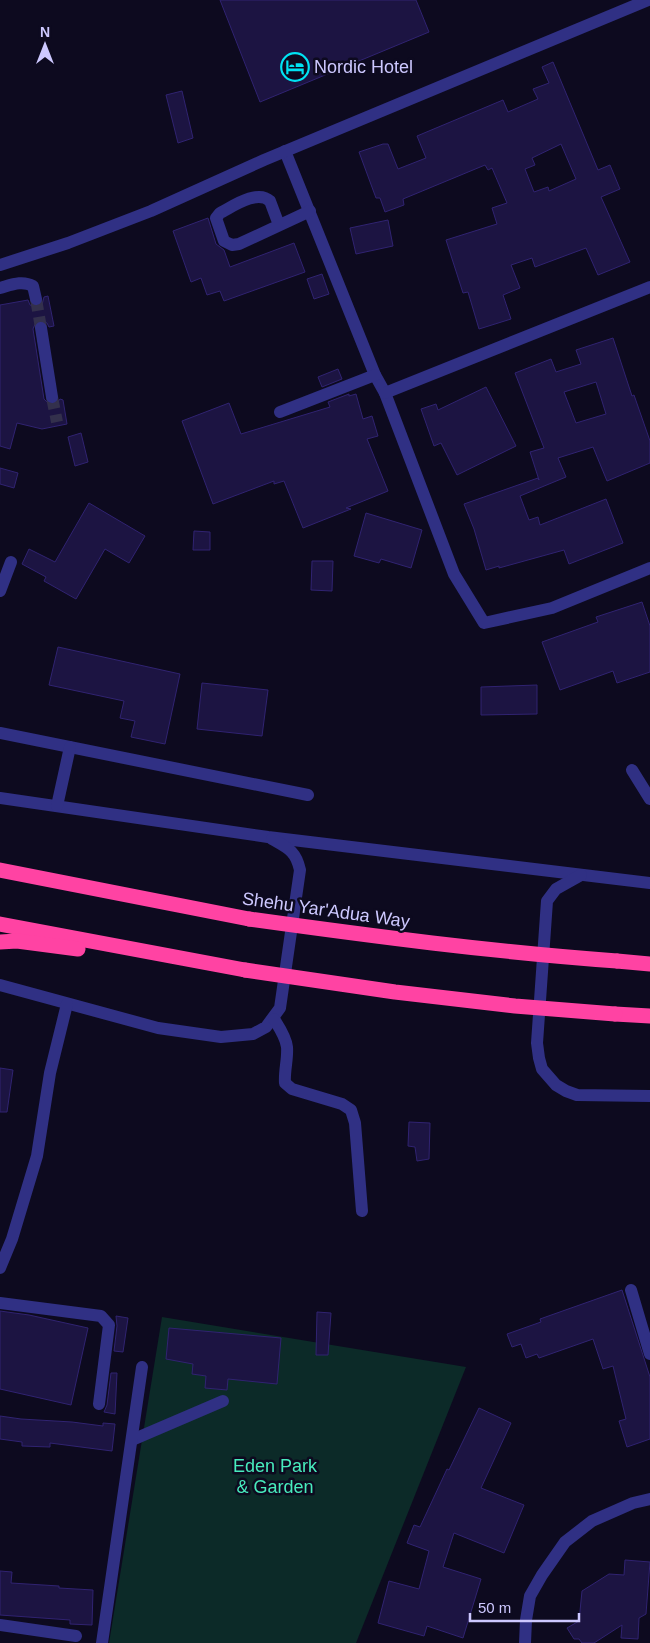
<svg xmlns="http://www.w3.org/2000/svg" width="650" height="1643" font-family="Helvetica,sans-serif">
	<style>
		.green { fill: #0c2a28 }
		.building { fill: #1c1442; stroke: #302371; fill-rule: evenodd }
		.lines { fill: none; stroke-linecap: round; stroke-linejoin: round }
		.minor-tunnel { stroke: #33304c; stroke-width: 12; stroke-dasharray: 12 6; stroke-linecap: butt }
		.minor { stroke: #303084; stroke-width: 12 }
		.highway { stroke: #ff43a3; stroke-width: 15 }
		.highway-bridge { stroke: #ff43a3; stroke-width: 15 }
		.labels { text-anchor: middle; stroke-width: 5; stroke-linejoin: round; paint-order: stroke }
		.poi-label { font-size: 18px; fill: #cdc8ff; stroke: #0d0a1f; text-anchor: start }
		.street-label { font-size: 18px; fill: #cdc8ff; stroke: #0d0a1f }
		.park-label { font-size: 18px; fill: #48ebbd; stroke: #0d0a1f }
	</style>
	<rect width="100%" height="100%" fill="#0d0a1f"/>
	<path class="green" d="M162 1317 466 1367 356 1643H109Z"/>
	<g class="building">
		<path d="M220 0H416L429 32 260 102Z"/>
		<path d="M553 62 598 170 610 165 620 189 601 197 630 262 598 275 586 248 535 267 532 258 511 265 520 288 503 295 511 319 479 329 468 292 463 293 446 240 497 224 492 208 507 203 492 168 488 170 485 165 403 199 404 205 385 212 380 198H376L359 152 383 144H388L398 169 426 158 417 136 503 100 508 112 538 99 533 89 549 83 542 67ZM561 144 576 179 549 191 548 187 534 192 525 169 535 165 532 158Z"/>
		<path d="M182 91 193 138 178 143 166 95Z"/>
		<path d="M208 218 216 244 224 250 230 267 294 243 305 272 224 301 220 291 207 295 201 278 191 282 173 231Z"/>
		<path d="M388 220 393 246 356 254 350 228Z"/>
		<path d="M322 274 329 294 314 299 307 279Z"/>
		<path d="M48 296 54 326 49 327 47 323 40 320 36 322 33 329 44 399 49 404 53 405 57 403 60 399 63 400 67 424 42 429 17 423 10 449 0 446V305L28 300 30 305 37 307 42 305 44 297Z"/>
		<path d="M613 338 632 396 634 395 650 441V463L607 481 593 447 558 458 566 477 520 496 529 520 538 517 540 525 606 499 623 543 569 564 564 550 499 568V566L486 570 474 529 464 504 538 478 539 480 530 452 544 448 515 373 551 359 556 372 581 364 576 350ZM596 382 606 414 576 423 564 392Z"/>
		<path d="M338 369 342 379 322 387 318 377Z"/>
		<path d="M486 387 516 446 457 475 441 443 434 446 421 409 436 404 438 410Z"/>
		<path d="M349 394V396L356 394 363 419 372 416 378 436 367 439 388 491 346 508 351 509 303 528 284 481 274 484V481L213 504 182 421 229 403 241 434 330 407 328 402Z"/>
		<path d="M81 433 88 462 75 466 68 437Z"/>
		<path d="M0 468 18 473 14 488 0 484Z"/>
		<path d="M89 503 145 536 129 563 105 549 76 599 44 581 46 577 22 564 29 549 55 562Z"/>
		<path d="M366 513 422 530 411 568 381 559 379 563 354 556Z"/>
		<path d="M194 531 210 532V550H193Z"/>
		<path d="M312 561H333L332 591 311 590Z"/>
		<path d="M642 602 650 626V672L617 683 613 671 560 690 542 642 598 622 596 617Z"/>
		<path d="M58 647 180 674 165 744 131 737 135 721 120 718 124 701 49 685Z"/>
		<path d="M202 683 268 690 262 736 197 729Z"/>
		<path d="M537 685V714L481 715V687Z"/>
		<path d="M0 1068 13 1070 7 1112H0Z"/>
		<path d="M409 1122 430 1123 429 1159 417 1161 415 1147 408 1146Z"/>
		<path d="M622 1290 650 1377V1439L627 1447 619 1421 626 1419 613 1366 603 1369 593 1339 539 1358 537 1354 526 1358 521 1344 512 1347 507 1334 541 1322 540 1319Z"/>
		<path d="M0 1311 29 1315 88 1328 71 1405 0 1389Z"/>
		<path d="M317 1312 331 1313 328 1355H316Z"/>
		<path d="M116 1316 128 1318 123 1352 114 1351 117 1326Z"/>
		<path d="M169 1328 281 1338 277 1384 228 1379 227 1390 205 1388 206 1376 192 1374 193 1364 166 1359Z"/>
		<path d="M111 1373H117L115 1414 104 1412 107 1405Z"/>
		<path d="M479 1408 511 1423 481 1488 524 1505 504 1553 454 1533 443 1567 481 1579 463 1638 427 1626 424 1636 378 1623 389 1581 419 1589 429 1551 407 1543 414 1525 420 1527 447 1469 449 1470Z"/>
		<path d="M0 1416 21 1419 72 1422 103 1426V1423L115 1424 112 1451 50 1443V1447L22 1446V1442L0 1439Z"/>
		<path d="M625 1560 650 1562 646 1614 639 1618 638 1639 621 1638 622 1625 594 1643H582L579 1639H574L567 1628 579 1621 582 1591 609 1574 624 1575Z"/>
		<path d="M0 1571 12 1572 11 1583 59 1586V1588L93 1590 92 1625 70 1624V1620L0 1615Z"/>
	</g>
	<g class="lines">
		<g class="minor-tunnel">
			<path d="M36 299 41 328"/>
			<path d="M52 397 57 422"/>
		</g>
		<g class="minor">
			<path d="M285 151 375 375 385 393 454 574 484 623 552 608 650 568"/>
			<path d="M279 225 270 201C257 189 232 207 220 213L216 218 224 241 232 245 239 244 310 211"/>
			<path d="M0 265 68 243 151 211 264 160 648 0"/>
			<path d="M0 288C11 285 22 280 33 286L36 299"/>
			<path d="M41 328 52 397"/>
			<path d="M385 393 650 287"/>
			<path d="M280 412 375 375"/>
			<path d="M0 591 11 562"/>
			<path d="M0 733 308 795"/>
			<path d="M632 770 650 799"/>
			<path d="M0 798 268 837 650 883"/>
			<path d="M57 806 70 747"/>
			<path d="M581 875 556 889 547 901 537 1043 539 1058 542 1069 556 1085 566 1091 577 1095 650 1096"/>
			<path d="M0 985 158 1028 221 1037 253 1034 266 1027 280 1008 300 870C296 851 288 848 272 839"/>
			<path d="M274 1019C279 1027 286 1037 287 1047 288 1059 284 1071 285 1083L292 1089 342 1104 351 1110 355 1123 362 1211"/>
			<path d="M0 1268 12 1239 37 1156 50 1073 67 1004"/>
			<path d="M631 1290 650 1354"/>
			<path d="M0 1303 101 1316 109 1325 99 1404"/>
			<path d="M132 1440 223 1401"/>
			<path d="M0 1625 76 1636"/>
			<path d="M102 1643 142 1367"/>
			<path d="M525 1643 526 1620 530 1596 542 1575 565 1542 592 1521 633 1503 650 1499"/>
		</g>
		<g class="highway">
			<path d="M0 870 249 919"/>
			<path d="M0 924 245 970"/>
			<path d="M0 942 17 941 78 949"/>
			<path d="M617 961 650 964"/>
			<path d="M615 1014 650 1016"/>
		</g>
		<g class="highway-bridge">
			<path d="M249 919C371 936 493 952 617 961"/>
			<path d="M245 970 395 992 515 1006 615 1014"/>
		</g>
	</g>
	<defs>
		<symbol id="hotel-ring" viewBox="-11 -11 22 22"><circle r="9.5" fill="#0d0a1f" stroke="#00e3f3" stroke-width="1.5"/><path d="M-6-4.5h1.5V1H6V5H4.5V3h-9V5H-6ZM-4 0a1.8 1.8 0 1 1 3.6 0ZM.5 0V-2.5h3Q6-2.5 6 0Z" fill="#00e3f3"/></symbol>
	</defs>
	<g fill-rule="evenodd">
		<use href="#hotel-ring" x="279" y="51" width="32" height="32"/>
	</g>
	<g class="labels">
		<g class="poi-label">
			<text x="314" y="73">Nordic Hotel</text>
		</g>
		<g class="street-label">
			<text transform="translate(326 910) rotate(8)" y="6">Shehu Yar'Adua Way</text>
		</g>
		<g class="park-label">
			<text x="275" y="1472">Eden Park<tspan x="275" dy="21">&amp; Garden</tspan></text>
		</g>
	</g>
	<g transform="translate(45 45)" stroke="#0d0a1f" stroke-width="4" paint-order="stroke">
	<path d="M0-4L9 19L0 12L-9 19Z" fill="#cdc8ff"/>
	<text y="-8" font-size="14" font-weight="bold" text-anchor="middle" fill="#cdc8ff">N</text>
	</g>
	<path d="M470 1613v8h109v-8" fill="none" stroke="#cdc8ff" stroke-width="2.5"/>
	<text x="478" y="1613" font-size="15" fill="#cdc8ff" stroke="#0d0a1f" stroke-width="4" paint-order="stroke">50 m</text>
</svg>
